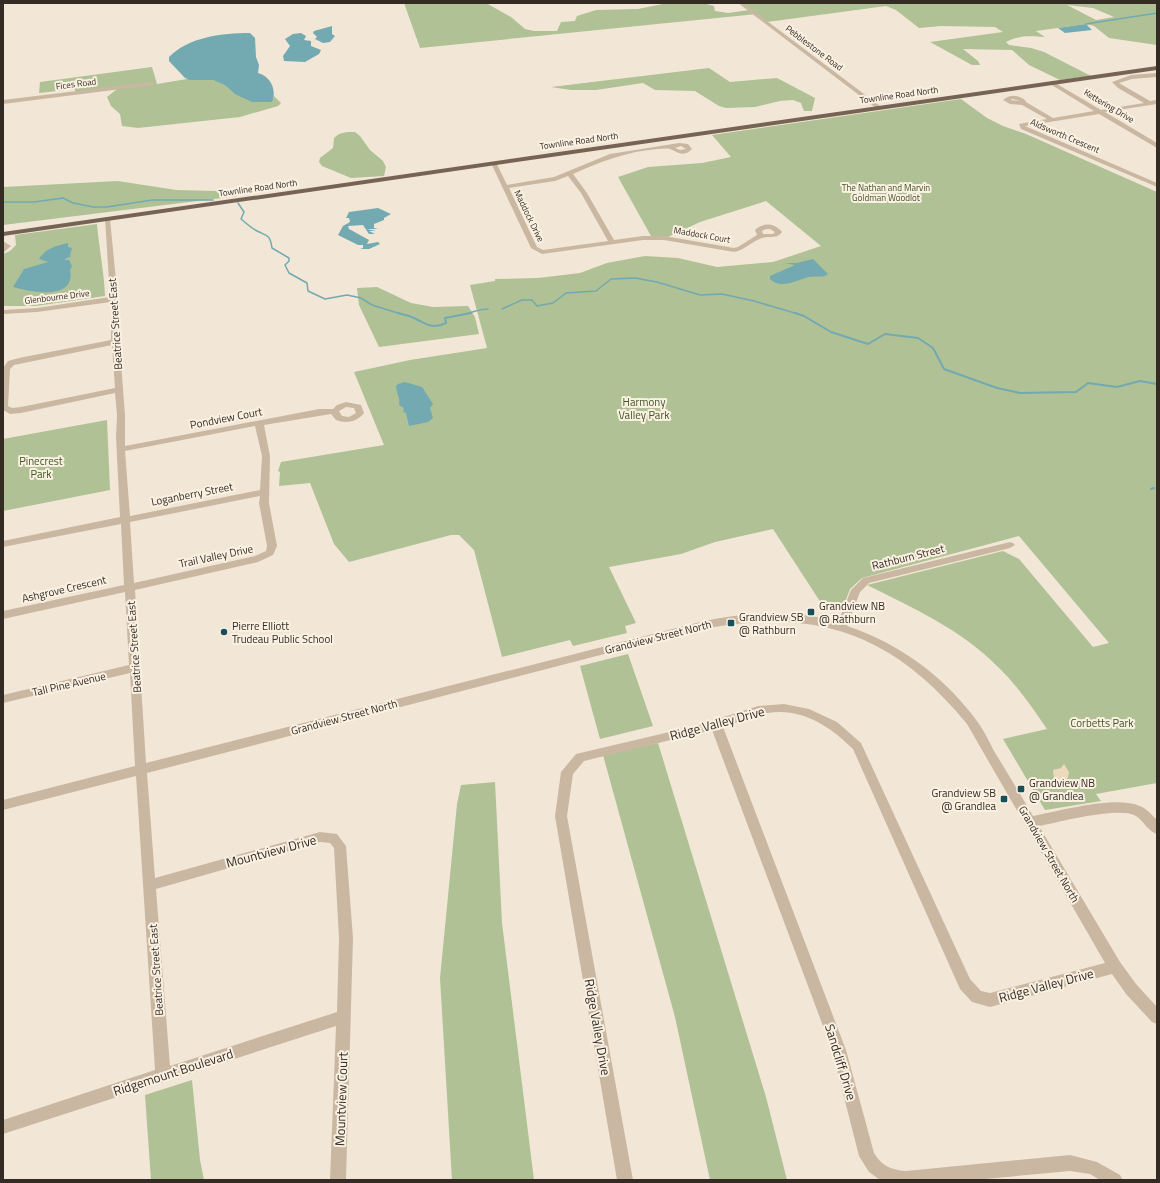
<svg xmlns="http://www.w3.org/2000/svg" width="1160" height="1183" font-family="'Titillium Web',sans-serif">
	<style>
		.green { fill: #afc195; fill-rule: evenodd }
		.plaza { fill: #ebdabb }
		.water { fill: #73a9b1 }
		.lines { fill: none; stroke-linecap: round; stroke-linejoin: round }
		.stream-far1 { stroke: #73a9b1; stroke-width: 1.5 }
		.stream { stroke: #73a9b1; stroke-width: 2 }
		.minor { fill: #cab7a1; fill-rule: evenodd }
		.major { fill: #776354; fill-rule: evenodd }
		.poi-dot { fill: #184e58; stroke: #faf1e2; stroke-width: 1.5 }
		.labels { text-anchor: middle; stroke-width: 4; stroke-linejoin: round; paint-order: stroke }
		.far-street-label { font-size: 9px; fill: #342b24; stroke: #faf1e2 }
		.far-park-label { font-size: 9px; fill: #405427; stroke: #faf1e2 }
		.street-label { font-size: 11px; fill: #342b24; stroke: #faf1e2 }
		.park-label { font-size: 11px; fill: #405427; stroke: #faf1e2 }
		.poi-label { font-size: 11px; fill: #342b24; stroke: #faf1e2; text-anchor: start }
		.near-street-label { font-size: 13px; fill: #342b24; stroke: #faf1e2 }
	</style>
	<rect width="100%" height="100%" fill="#f2e7d6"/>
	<g class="green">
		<path d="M404 3H486L511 17 525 29 534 31H557L561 22 575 21 577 16 596 10 638 9 668 3H703L714 6 715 11 728 13 750 10 740 3H1157V45L1109 38 1094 26 1086 24 1036 31 1045 37C1030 36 1019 35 1006 42L1009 45 1031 48 1044 52 1091 76 1060 80 1029 65 1012 50 963 49 978 61 980 65H972L930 42 1003 32 995 27 941 26 919 28 896 10 886 6 767 22 757 14 420 48ZM1067 5 1093 8 1114 17 1096 20Z"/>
		<path d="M152 67 157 84 187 79 213 80 273 100 274 96 281 103 278 106 240 117 138 128 122 126 120 114 111 106 107 97 117 89 75 93V89L39 93 40 82Z"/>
		<path d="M709 68 730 82 777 78 815 98 812 111H804L801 103 793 100 780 101 755 107 726 108 719 106 695 91 655 90 643 83 596 90H571L551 87Z"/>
		<path d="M961 99 987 118 1003 126 1026 134 1157 192V783L1096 794 1101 801 1045 810 1003 739 1047 729C1032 707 1017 685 998 667 962 630 913 608 867 585L1003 551 1019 559 1093 647 1109 643 1019 536 862 578 850 589 842 610 823 606 773 529 715 542 681 554 609 567 636 623 625 626 627 633 573 646 570 640 502 657 474 550 459 535H451L349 562 334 544 310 483 279 486 280 472 278 471 281 462 384 445 354 372 410 360 487 348 470 285 495 281V279L538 278 580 273 607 263 645 256 678 258 717 267 773 262 821 246 766 201 700 222 668 237 651 236 618 177 648 167 702 163 731 157 712 135Z"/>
		<path d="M347 132H355L360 136 370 150 383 161 386 167 384 176 351 178 322 166 319 162 320 158 333 148 334 138 339 134Z"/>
		<path d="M118 181 176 190 216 191 238 196 3 225V187Z"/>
		<path d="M97 224C99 248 104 271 105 296L36 306H3V254L10 251 16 245 15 235Z"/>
		<path d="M377 287 411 303 433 307 468 306 475 317 479 334 379 347 359 305 357 288Z"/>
		<path d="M107 420 110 490 3 511V439Z"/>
		<path d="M628 654 653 726 600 739 580 666Z"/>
		<path d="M658 743 766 1097 787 1180H710L675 1017 603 755Z"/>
		<path d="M495 782 502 923 534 1180H452L440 978 457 804 461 785Z"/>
		<path d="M192 1080 200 1160 204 1180H151L145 1095Z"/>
	</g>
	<path class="plaza" d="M1064 764 1069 772 1068 778 1062 781 1054 780 1053 770 1061 768Z"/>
	<g class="water">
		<path d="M1086 24 1092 30 1065 33 1058 28Z"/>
		<path d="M332 26V34L335 36 330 42 323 43 315 39 317 37 313 33 314 31Z"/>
		<path d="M250 33 255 38 256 57 259 65 258 73C270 76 276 88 273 100L271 102H252L235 94 225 85 213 80H190L185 78 169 61V57C189 37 222 33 250 33Z"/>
		<path d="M301 33 306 36 304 40 311 41V46L321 50 319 54 305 62 284 61 283 56 290 46 285 39 293 34Z"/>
		<path d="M378 208 391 214 384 218V220L374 224V228L378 229H367L376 231H369L375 234H369L363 225 348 226 349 229 369 240 367 244 378 242 380 244 369 249H360L363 248V245H358L338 235 343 226 350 222 349 218H346L349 212Z"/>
		<path d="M68 243V247L72 248 70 255 71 256 64 260H69L72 266 70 270C76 301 30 292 13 287L24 269 48 262 39 259C46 248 56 246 68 243Z"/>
		<path d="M813 259 828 274 825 276C820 277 815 276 809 277 797 280 781 290 770 279V276L795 265 785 263H797Z"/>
		<path d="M405 382 422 387 433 404 430 408 433 418 428 422 409 426 406 413 403 412 404 408 399 405C401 400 396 392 396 386L398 384Z"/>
	</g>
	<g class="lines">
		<g class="stream-far1">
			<path d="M1086 24 1157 13"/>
			<path d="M3 202H34L63 198 73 203 93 207H107L152 200H213"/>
			<path d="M238 203 244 212 241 219C246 223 251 228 257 231 267 236 270 234 272 248L289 258V261L285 265 289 273 307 283 308 291 325 299 347 295 361 298 372 305 401 314"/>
			<path d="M502 309 522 300H532L537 306 553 303 566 293 596 291 611 279 635 278 657 282 700 295 722 294 754 301 798 314"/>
			<path d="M465 314C475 312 477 309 488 309"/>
		</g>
		<g class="stream">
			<path d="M398 313C404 315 411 316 416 319 428 325 432 329 446 323L445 318 471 313"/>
			<path d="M795 313 804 316 831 332 868 344 885 334 918 338 933 348 944 369 997 388 1020 393 1076 392 1088 383 1117 387 1140 381 1157 384"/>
			<path d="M1151 489 1154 488"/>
		</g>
		<g class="minor">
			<path d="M738 3H743L880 106V108H876Z"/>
			<path d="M1157 73V77L1132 79 1119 83 1150 101 1157 100V104L1105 112 1157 143V148L1099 114 1025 126 1157 183V187L1021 129 1019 124 1047 119 1022 105 1010 104 1003 100C1010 94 1018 95 1025 100L1026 102 1053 118 1094 111 1050 84V82L1052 81 1101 110 1144 103 1118 88 1112 82 1131 75ZM1013 99 1020 101 1010 100Z"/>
			<path d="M151 82 154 84 153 85 3 104V100Z"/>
			<path d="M679 143 688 144 692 149C683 158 678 152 670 149 667 148 661 149 658 149 628 151 600 162 573 174L587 193 614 240 643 236H664L734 248 738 247 757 235 755 230C763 222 775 223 782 232 776 240 771 235 762 238 752 241 745 250 734 252L664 240H643L542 254 531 248 491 163 496 162 507 185 554 177 610 154ZM681 146 686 149 680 150 675 148ZM568 176 581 193 608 241 543 250 537 247 509 188 555 181ZM766 229H770L775 232 773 234H763L762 231Z"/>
			<path d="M105 218 110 219 119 311 118 323 125 415V446L319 409H333L337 405 346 402 361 405 364 413C357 422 346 424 336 420L331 414 264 425 270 456 269 503 277 546 273 555 258 562 135 590 146 763 704 621C748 612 794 609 838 622L851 590 863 578 1010 542 1013 543 1015 545 1010 548 869 583 860 592 847 626C898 643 941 674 974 717 982 727 988 739 994 751 1007 772 1020 794 1033 816 1059 811 1116 795 1140 806 1147 809 1152 815 1157 820V834C1147 831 1143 819 1134 815 1116 807 1059 822 1039 826L1120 962 1136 984 1157 1007V1024L1152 1022 1126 994 1112 974 990 1007 972 1002 960 989 853 749C830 726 801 707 767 713 752 716 737 723 723 727L846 1050 874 1153C882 1166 891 1170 906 1171L1070 1155 1097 1162 1120 1175 1123 1180H1100L1090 1174 1070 1171 974 1180H880L869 1172 859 1156 832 1050 712 730 584 761 573 774 567 816 633 1180H617L555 816 561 772 576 754 699 725 758 706 784 704 809 709 837 722 861 743 970 979 981 991 990 993 1105 963 967 724C890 630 811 606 693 631L147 773 155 878 320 832 337 834 346 846 353 938 346 1180H330L336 1026 3 1134V1120L155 1070 136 776 3 810V800L135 766 130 673 3 703V695L129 665 125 592 3 619V611L124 585 121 524 3 547V541L120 517 116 437 117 415 115 393 21 413 10 414 3 410V368L8 361 19 358 111 340V302L37 312 3 314V310L37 308 110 297ZM112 345 115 388 21 407 12 408 8 406 10 369 14 365ZM346 407 354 408 356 413 349 417 342 416 339 411ZM255 426 262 456 260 490 130 516 125 451ZM260 496 259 503 267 546 266 551 255 556 134 583 130 522ZM320 842 330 843 334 848 339 938 337 1012 170 1066 156 889Z"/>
			<path d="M3 241 11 246 3 253Z"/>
		</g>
		<path class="major" d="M1157 66V70L3 236V232Z"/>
	</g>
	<g class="poi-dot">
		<rect x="807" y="608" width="8" height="8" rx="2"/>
		<rect x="727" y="619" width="8" height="8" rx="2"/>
		<circle cx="224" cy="632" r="4"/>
		<rect x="1017" y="785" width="8" height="8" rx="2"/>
		<rect x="1000" y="795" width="8" height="8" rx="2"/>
	</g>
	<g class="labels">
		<g class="far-street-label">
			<text transform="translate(814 48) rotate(37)" y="3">Pebblestone Road</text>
			<text transform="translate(76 84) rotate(-7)" y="3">Fices Road</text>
			<text transform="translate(899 95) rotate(-8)" y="3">Townline Road North</text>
			<text transform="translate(1109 106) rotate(31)" y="3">Kettering Drive</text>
			<text transform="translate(1065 136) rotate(23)" y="3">Aldsworth Crescent</text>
			<text transform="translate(579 141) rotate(-8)" y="3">Townline Road North</text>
			<text transform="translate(258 188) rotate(-8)" y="3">Townline Road North</text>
			<text transform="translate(529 216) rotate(64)" y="3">Maddock Drive</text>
			<text transform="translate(702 235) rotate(10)" y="3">Maddock Court</text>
			<text transform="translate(57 297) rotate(-7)" y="3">Glenbourne Drive</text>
		</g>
		<g class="far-park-label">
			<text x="886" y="191">The Nathan and Marvin<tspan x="886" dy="10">Goldman Woodlot</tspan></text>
		</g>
		<g class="street-label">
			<text transform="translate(115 324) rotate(-94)" y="4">Beatrice Street East</text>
			<text transform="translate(226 418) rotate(-11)" y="4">Pondview Court</text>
			<text transform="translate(192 494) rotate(-11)" y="4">Loganberry Street</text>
			<text transform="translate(216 556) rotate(-12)" y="4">Trail Valley Drive</text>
			<text transform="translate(908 557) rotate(-14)" y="4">Rathburn Street</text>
			<text transform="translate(64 589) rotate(-13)" y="4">Ashgrove Crescent</text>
			<text transform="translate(658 637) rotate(-14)" y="4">Grandview Street North</text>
			<text transform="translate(134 647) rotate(-94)" y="4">Beatrice Street East</text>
			<text transform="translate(69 684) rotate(-13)" y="4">Tall Pine Avenue</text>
			<text transform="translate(344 717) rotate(-15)" y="4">Grandview Street North</text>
			<text transform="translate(1049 854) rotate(60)" y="4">Grandview Street North</text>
			<text transform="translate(156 970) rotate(-94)" y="4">Beatrice Street East</text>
		</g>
		<g class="park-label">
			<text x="644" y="406">Harmony<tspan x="644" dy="13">Valley Park</tspan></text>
			<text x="41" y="465">Pinecrest<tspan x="41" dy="13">Park</tspan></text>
			<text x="1102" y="727">Corbetts Park</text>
		</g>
		<g class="poi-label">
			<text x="819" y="610">Grandview NB<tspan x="819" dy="13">@ Rathburn</tspan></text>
			<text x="739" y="621">Grandview SB<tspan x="739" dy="13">@ Rathburn</tspan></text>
			<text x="232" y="630">Pierre Elliott<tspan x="232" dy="13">Trudeau Public School</tspan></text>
			<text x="1029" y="787">Grandview NB<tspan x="1029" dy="13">@ Grandlea</tspan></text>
			<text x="996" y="797" text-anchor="end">Grandview SB<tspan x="996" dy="13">@ Grandlea</tspan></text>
		</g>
		<g class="near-street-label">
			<text transform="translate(717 723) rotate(-15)" y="5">Ridge Valley Drive</text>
			<text transform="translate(271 851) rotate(-15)" y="5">Mountview Drive</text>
			<text transform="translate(1046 985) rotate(-15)" y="5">Ridge Valley Drive</text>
			<text transform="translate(598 1027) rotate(80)" y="5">Ridge Valley Drive</text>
			<text transform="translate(841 1062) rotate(73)" y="5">Sandcliff Drive</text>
			<text transform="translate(173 1072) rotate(-18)" y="5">Ridgemount Boulevard</text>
			<text transform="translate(341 1099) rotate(-88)" y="5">Mountview Court</text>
		</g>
	</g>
	<rect width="1160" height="1183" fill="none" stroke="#342b24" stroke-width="8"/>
</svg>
